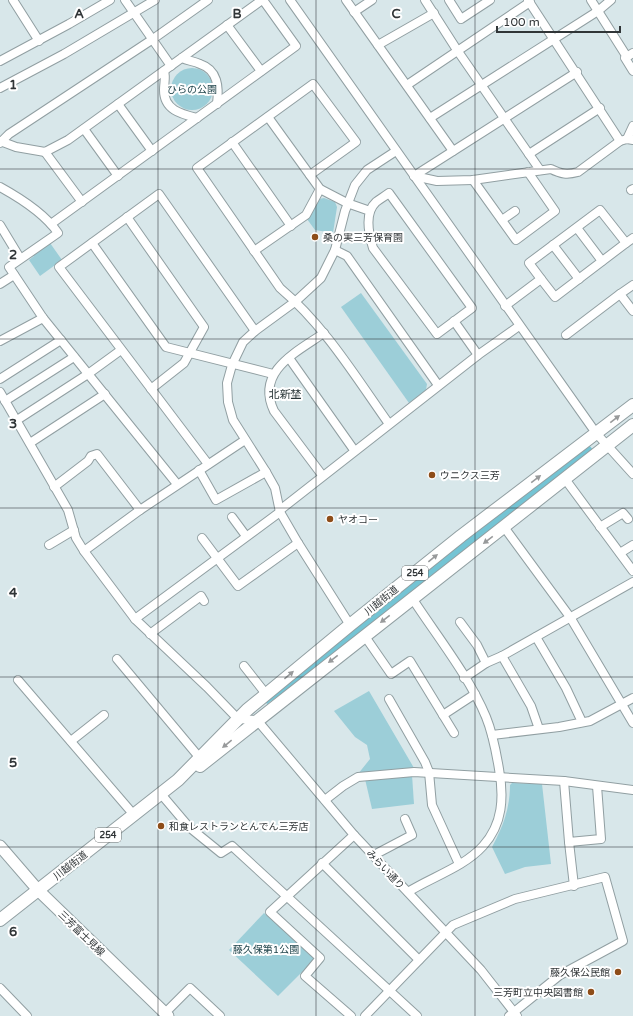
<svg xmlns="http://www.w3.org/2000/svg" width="633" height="1016" font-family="'Varela Round','Noto Sans JP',sans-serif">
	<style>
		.green { fill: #9cced8 }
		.forest { fill: #74c4d4 }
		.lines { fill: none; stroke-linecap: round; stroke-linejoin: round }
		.minor-casing { stroke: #919fa2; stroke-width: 10 }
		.major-casing { stroke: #919fa2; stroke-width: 13 }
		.highway-casing { stroke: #919fa2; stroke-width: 14 }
		.minor { stroke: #fff; stroke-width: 8 }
		.major { stroke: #fff; stroke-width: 11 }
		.highway { stroke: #fff; stroke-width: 12 }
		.oneway { fill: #989a9b }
		.grid { fill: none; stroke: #303537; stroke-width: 1; stroke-opacity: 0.55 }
		.poi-dot { fill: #8e4d19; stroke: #fff; stroke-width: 1.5 }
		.labels { text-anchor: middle; stroke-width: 4; stroke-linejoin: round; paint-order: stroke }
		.shield { fill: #fff; stroke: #6e7273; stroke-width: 1 }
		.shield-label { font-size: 9px; font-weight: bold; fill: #303537 }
		.park-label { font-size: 10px; fill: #163c43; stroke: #fff }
		.poi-label { font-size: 10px; fill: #303537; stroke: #fff; text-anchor: start }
		.street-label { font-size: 10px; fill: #303537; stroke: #fff }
		.neighbourhood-label { font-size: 11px; fill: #273335; stroke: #fff }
		.grid-label { font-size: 13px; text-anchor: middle; font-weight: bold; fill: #303537; stroke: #fff; stroke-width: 4; stroke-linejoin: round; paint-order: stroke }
	</style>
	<rect width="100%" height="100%" fill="#d8e7ea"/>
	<g class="green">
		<circle cx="192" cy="89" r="21"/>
		<path d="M324 198 335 202 337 207 333 233 315 230 307 219 319 199Z"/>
		<path d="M50 243 62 260 40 276 29 260 34 256 33 255Z"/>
		<path d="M361 293 427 384 426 390 409 403 341 307Z"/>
		<path d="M369 691 414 768 358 774 370 759 367 745 355 737 334 711Z"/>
		<path d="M412 775 414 804 372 809 365 779Z"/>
		<path d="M512 783 542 784 551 864 525 867 505 874 492 847C503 827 510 808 510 785Z"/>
		<path d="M264 913 313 956 314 960 278 996 229 950Z"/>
	</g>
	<path class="forest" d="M588 444 595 452 320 666 267 704 265 701 322 651Z"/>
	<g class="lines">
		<defs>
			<g id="minor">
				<path d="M13 0 39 41"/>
				<path d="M125 0 171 66"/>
				<path d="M290 0 596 433 633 474"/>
				<path d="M346 0 453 151"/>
				<path d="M425 0 457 50 540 170"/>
				<path d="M449 0 461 19 490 0"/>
				<path d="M528 0 620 141"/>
				<path d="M591 0 627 57"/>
				<path d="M354 12 372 0"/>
				<path d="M227 25 261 71"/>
				<path d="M378 45 434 13"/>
				<path d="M633 53 625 58 633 71"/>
				<path d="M182 58C188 61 194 61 200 64 218 70 219 87 217 104"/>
				<path d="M0 61 69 24 110 0"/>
				<path d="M164 71C166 77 164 83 164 90 164 110 181 114 197 118"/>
				<path d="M407 85 530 2"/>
				<path d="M0 88 64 54 155 0"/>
				<path d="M118 104 152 151"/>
				<path d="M268 117 320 189 347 203 370 211"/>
				<path d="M430 118 598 11 611 0"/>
				<path d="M84 129 118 176"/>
				<path d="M627 139 633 126"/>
				<path d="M0 141 16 147 45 152 68 140 262 0"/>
				<path d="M232 142 291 226"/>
				<path d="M0 143 9 134 153 39 208 0"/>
				<path d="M45 152 82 202"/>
				<path d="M529 154 600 108"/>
				<path d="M310 175 356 142 313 84 197 168 280 288C325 326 355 376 389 424"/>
				<path d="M414 176 437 181 473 180 551 169C561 174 567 175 578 172L620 141 627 139 633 140"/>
				<path d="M414 176 577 72"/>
				<path d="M473 180 516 240 555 211 528 172"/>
				<path d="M0 187C20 198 45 214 58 233L9 267 43 318 177 484"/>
				<path d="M631 190 633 189"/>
				<path d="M389 193 472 308 437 334 373 248C369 235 364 213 376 202 380 199 385 196 389 193Z"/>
				<path d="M127 217 204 327 184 363 151 389"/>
				<path d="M502 220 515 211"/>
				<path d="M51 224 296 46 263 0"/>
				<path d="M0 225 20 258"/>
				<path d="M577 228 602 261"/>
				<path d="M92 243 166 347 273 374"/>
				<path d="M553 245 579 279"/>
				<path d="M335 250 347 256 438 385"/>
				<path d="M254 251 306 215 320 189"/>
				<path d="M541 279 555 297 626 243"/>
				<path d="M0 284 14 275"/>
				<path d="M633 285 620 294 633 311"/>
				<path d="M505 306 541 279 529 263 600 210 626 243 633 238"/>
				<path d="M454 321 478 355"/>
				<path d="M566 335 620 294"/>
				<path d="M0 341 43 318"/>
				<path d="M289 358 354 450"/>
				<path d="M0 379 61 340"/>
				<path d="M0 392 68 510 76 538 84 551 135 619 207 687 238 719 257 720 354 835 481 970 517 1016"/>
				<path d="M5 401 74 357"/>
				<path d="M17 420 88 374 121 350"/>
				<path d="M30 443 105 394"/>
				<path d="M208 464 59 267 159 194 255 331"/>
				<path d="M199 470 216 500 266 472"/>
				<path d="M322 475 274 411C255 371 297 352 324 333"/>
				<path d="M565 479 633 571"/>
				<path d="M54 487 88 461 91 456 97 454 140 510"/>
				<path d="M280 510 478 355 519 326"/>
				<path d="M232 517 246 536"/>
				<path d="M504 527 570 617 633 723"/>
				<path d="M600 527 623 513 628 519"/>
				<path d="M202 538 238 586 298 543"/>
				<path d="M49 545 74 530"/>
				<path d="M84 551 140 510 245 440"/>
				<path d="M620 553 633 545"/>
				<path d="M135 619 280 512"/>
				<path d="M460 622 477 645 486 663"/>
				<path d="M350 625 298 543 280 512 275 488 266 472 233 420 228 402 227 383 232 365 243 342 255 331 296 301 321 278 335 250 345 211 355 185 367 170 396 151"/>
				<path d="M150 634 201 596 204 601"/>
				<path d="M364 635 391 674 410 661 454 733"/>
				<path d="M536 637 566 688 582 722"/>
				<path d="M502 656 531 706 539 729"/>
				<path d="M117 659 199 757"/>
				<path d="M244 666 266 694"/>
				<path d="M464 678 486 663 502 656 633 582"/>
				<path d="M18 680 134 815"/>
				<path d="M389 699 425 762 429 772 432 805 459 864"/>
				<path d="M443 715 475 694"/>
				<path d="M492 735 559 727 590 721 633 698"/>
				<path d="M71 741 104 715"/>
				<path d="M564 781 569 842 601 839 597 786"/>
				<path d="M161 794 189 827 221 853 232 846 417 1016"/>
				<path d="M325 800 343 786 358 777 414 772 564 781 633 790"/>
				<path d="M569 842 574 886"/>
				<path d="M374 855 412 835 405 819"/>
				<path d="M322 863 419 960"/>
				<path d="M408 892C432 877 464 867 483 846 503 824 504 797 499 769 496 751 493 734 486 717 469 676 436 635 412 598"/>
				<path d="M0 988 27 1016"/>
				<path d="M165 1013 190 988 220 1016"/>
				<path d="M351 1016 305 976 320 958 270 912 354 835"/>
				<path d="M365 1016 453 925 515 899 605 877 623 941 560 975 509 1016"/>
			</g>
			<path id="major" d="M0 846 38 890 168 1016"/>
			<g id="highway">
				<path d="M200 766 633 425"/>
				<path d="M0 920 178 780 247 710 350 625 461 536 633 405"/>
			</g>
		</defs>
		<use href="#minor" class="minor-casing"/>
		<use href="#major" class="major-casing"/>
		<use href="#highway" class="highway-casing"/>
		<use href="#minor" class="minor"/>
		<use href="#major" class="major"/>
		<use href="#highway" class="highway"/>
	</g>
	<defs><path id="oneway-solid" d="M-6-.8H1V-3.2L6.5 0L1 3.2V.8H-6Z"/></defs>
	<g class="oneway">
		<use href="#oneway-solid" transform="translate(615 419) rotate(-38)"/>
		<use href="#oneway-solid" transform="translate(536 479) rotate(-37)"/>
		<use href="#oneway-solid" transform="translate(488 540) rotate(143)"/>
		<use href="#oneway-solid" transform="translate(433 558) rotate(-39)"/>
		<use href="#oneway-solid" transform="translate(385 619) rotate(142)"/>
		<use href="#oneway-solid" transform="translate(333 659) rotate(142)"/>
		<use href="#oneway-solid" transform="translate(289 675) rotate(-40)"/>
		<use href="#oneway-solid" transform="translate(227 744) rotate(141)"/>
	</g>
	<path class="grid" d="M158 0V1016M316 0V1016M475 0V1016M0 169H633M0 339H633M0 508H633M0 677H633M0 847H633"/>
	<g class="poi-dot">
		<circle cx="315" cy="237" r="4"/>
		<circle cx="432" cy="475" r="4"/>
		<circle cx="330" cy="519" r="4"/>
		<circle cx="161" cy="826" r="4"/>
		<circle cx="618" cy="972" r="4"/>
		<circle cx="591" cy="992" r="4"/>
	</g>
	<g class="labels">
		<g class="shield">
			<rect x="402" y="566" width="26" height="14" rx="3"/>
			<rect x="95" y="828" width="26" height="14" rx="3"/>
		</g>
		<g class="shield-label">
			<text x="415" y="576">254</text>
			<text x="108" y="838">254</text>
		</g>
		<g class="park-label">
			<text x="192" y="93">ひらの公園</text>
			<text x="266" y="953">藤久保第1公園</text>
		</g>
		<g class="poi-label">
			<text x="323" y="241">桑の実三芳保育園</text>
			<text x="440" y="479">ウニクス三芳</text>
			<text x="338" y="523">ヤオコー</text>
			<text x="169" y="830">和食レストランとんでん三芳店</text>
			<text x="610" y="976" text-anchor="end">藤久保公民館</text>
			<text x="583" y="996" text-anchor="end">三芳町立中央図書館</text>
		</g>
		<g class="street-label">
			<text transform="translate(381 600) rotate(-39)" y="4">川越街道</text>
			<text transform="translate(70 865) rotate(-38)" y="4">川越街道</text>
			<text transform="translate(386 869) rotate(47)" y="4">みらい通り</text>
			<text transform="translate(82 933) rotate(44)" y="4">三芳富士見線</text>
		</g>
		<g class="neighbourhood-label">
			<text x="285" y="398">北新埜</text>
		</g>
	</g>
	<g class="grid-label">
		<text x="79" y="18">A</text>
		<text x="237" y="18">B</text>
		<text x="396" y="18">C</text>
		<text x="13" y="89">1</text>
		<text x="13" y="259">2</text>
		<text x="13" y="428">3</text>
		<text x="13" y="597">4</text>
		<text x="13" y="767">5</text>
		<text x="13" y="936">6</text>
	</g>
	<path d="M497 26v6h123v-6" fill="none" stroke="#303537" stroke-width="2"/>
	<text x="503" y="26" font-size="12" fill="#303537" stroke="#ffffff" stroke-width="3" paint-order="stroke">100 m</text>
</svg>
